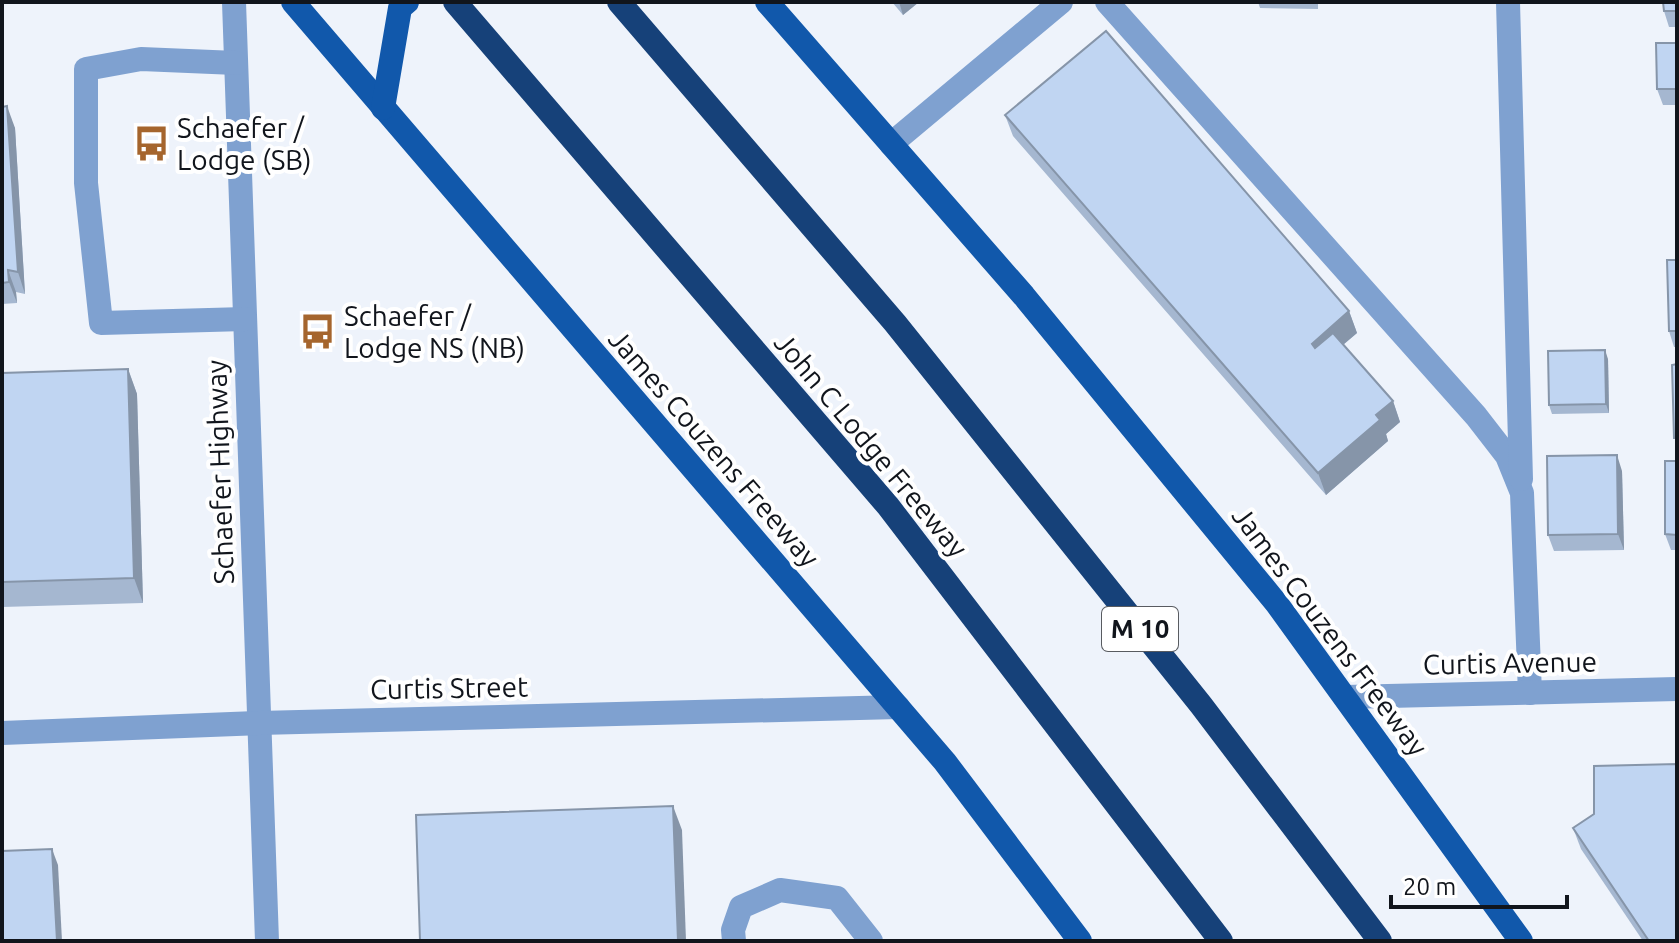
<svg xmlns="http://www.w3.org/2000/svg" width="1679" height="943" font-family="Ubuntu,sans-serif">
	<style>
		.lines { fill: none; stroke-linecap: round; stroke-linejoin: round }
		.minor { stroke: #7fa1d0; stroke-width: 24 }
		.major { stroke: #1158ab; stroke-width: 24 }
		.highway { stroke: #164179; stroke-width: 24 }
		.wall { fill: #a5b7d0 }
		.shaded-wall { fill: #8695a9 }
		.building { fill: #c0d5f2; stroke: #8695a9; stroke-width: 2 }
		.labels { text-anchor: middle; stroke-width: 8; stroke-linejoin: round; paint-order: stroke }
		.shield { fill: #fff; stroke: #585b60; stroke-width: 2 }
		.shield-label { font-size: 26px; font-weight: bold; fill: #11151c }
		.poi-label { font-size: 28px; fill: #11151c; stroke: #fff; text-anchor: start }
		.street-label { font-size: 28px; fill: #11151c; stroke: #fff }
	</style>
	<rect width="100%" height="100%" fill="#eef3fb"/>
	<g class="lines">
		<g class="minor">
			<path d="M234 2 267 941"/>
			<path d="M1107 2 1476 416 1507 456 1522 493 1530 693"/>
			<path d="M1508 2 1521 479"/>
			<path d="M236 63 141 59 86 69V183L101 323 245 319"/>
			<path d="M891 144 1061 2"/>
			<path d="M1345 697 1677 689"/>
			<path d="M2 733 259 723 898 707"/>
			<path d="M734 941 733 930 741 907 780 890 837 898 871 941"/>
		</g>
		<g class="major">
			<path d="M293 2 945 762 1080 941"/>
			<path d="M767 2 1024 296 1277 604 1521 941"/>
			<path d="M383 108 400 8 407 2"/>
		</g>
		<g class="highway">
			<path d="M455 2 888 506 1221 941"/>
			<path d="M619 2 895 323 1201 705 1380 941"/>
		</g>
	</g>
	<g class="wall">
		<path d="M892 2H919L903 15Z"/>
		<path d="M1258 2H1318V9L1260 8Z"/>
		<path d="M1677 2V27H1669L1664 11Z"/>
		<path d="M1677 43V105H1663L1657 89Z"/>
		<path d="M2 107 15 128 25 294 16 292 17 303 2 304Z"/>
		<path d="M1005 115 1349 311 1357 333 1343 345 1393 401 1400 422 1386 434 1388 441 1326 495 1013 136Z"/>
		<path d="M1677 260V347H1674L1669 331Z"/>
		<path d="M1608 359 1609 413 1552 414 1549 405Z"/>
		<path d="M128 369 137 394 143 603 2 607V373Z"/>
		<path d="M1677 461V550H1671L1665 534Z"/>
		<path d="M1622 471 1624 550 1554 551 1548 535Z"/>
		<path d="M1573 828 1677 941H1643L1581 849Z"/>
	</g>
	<g class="shaded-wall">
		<path d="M899 2H919L903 15Z"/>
		<path d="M7 106 15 128 25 294 18 272Z"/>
		<path d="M8 270 16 292 17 303 9 282Z"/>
		<path d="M1349 311 1357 333 1319 365 1312 344Z"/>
		<path d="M1605 350 1608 359 1609 413 1606 404Z"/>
		<path d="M128 369 137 394 143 603 134 578Z"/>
		<path d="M1393 401 1400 422 1386 434 1388 441 1326 495 1318 473 1376 415Z"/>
		<path d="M1617 455 1622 471 1624 550 1618 534Z"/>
		<path d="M673 806 682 830 686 941H678Z"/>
		<path d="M52 849 58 865 62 941H57Z"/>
	</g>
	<g class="building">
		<path d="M1663 2H1677V11H1664Z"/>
		<path d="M1106 31 1349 311 1312 344 1315 348 1333 333 1393 401 1376 415 1380 420 1318 473 1005 115Z"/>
		<path d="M1656 43H1677V89H1657Z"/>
		<path d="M7 106 18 272 8 270 9 282 2 283V107Z"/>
		<path d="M1667 260H1677V331H1669Z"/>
		<path d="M1605 350 1606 404 1549 405 1548 351Z"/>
		<path d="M1677 364V438H1674L1672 365Z"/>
		<path d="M128 369 134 578 2 582V373Z"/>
		<path d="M1617 455 1618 534 1548 535 1547 456Z"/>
		<path d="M1665 461H1677V535L1665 534Z"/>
		<path d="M1677 764V941H1649L1573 828 1594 814V766Z"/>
		<path d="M673 806 678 941H420L416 815Z"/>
		<path d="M52 849 57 941H2V851Z"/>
	</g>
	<defs>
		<symbol id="bus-bare" viewBox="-9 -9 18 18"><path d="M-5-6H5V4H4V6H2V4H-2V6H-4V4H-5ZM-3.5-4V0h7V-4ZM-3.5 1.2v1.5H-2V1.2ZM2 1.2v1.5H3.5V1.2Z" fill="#a5652d" stroke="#fff" stroke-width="2.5" paint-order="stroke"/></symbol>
	</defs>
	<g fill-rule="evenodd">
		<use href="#bus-bare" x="126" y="118" width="51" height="51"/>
		<use href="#bus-bare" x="292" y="306" width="51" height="51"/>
	</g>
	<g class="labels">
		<rect class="shield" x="1102" y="607" width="76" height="44" rx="6"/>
		<g class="shield-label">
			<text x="1140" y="638">M 10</text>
		</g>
		<g class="poi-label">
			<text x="177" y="138">Schaefer /<tspan x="177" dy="32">Lodge (SB)</tspan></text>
			<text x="344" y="326">Schaefer /<tspan x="344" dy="32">Lodge NS (NB)</tspan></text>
		</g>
		<g class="street-label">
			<text transform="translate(871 445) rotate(50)" y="10">John C Lodge Freeway</text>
			<text transform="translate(714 448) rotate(49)" y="10">James Couzens Freeway</text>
			<text transform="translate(220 472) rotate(-92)" y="10">Schaefer Highway</text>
			<text transform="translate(1330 631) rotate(53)" y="10">James Couzens Freeway</text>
			<text transform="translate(1510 663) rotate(-1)" y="10">Curtis Avenue</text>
			<text transform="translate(449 688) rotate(-1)" y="10">Curtis Street</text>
		</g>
	</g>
	<rect width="1679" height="943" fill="none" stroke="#11151c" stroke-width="8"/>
	<path d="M1391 895v12h176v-12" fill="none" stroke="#11151c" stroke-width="4"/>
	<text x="1403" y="895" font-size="24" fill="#11151c" stroke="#ffffff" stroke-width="6" paint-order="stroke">20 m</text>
</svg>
